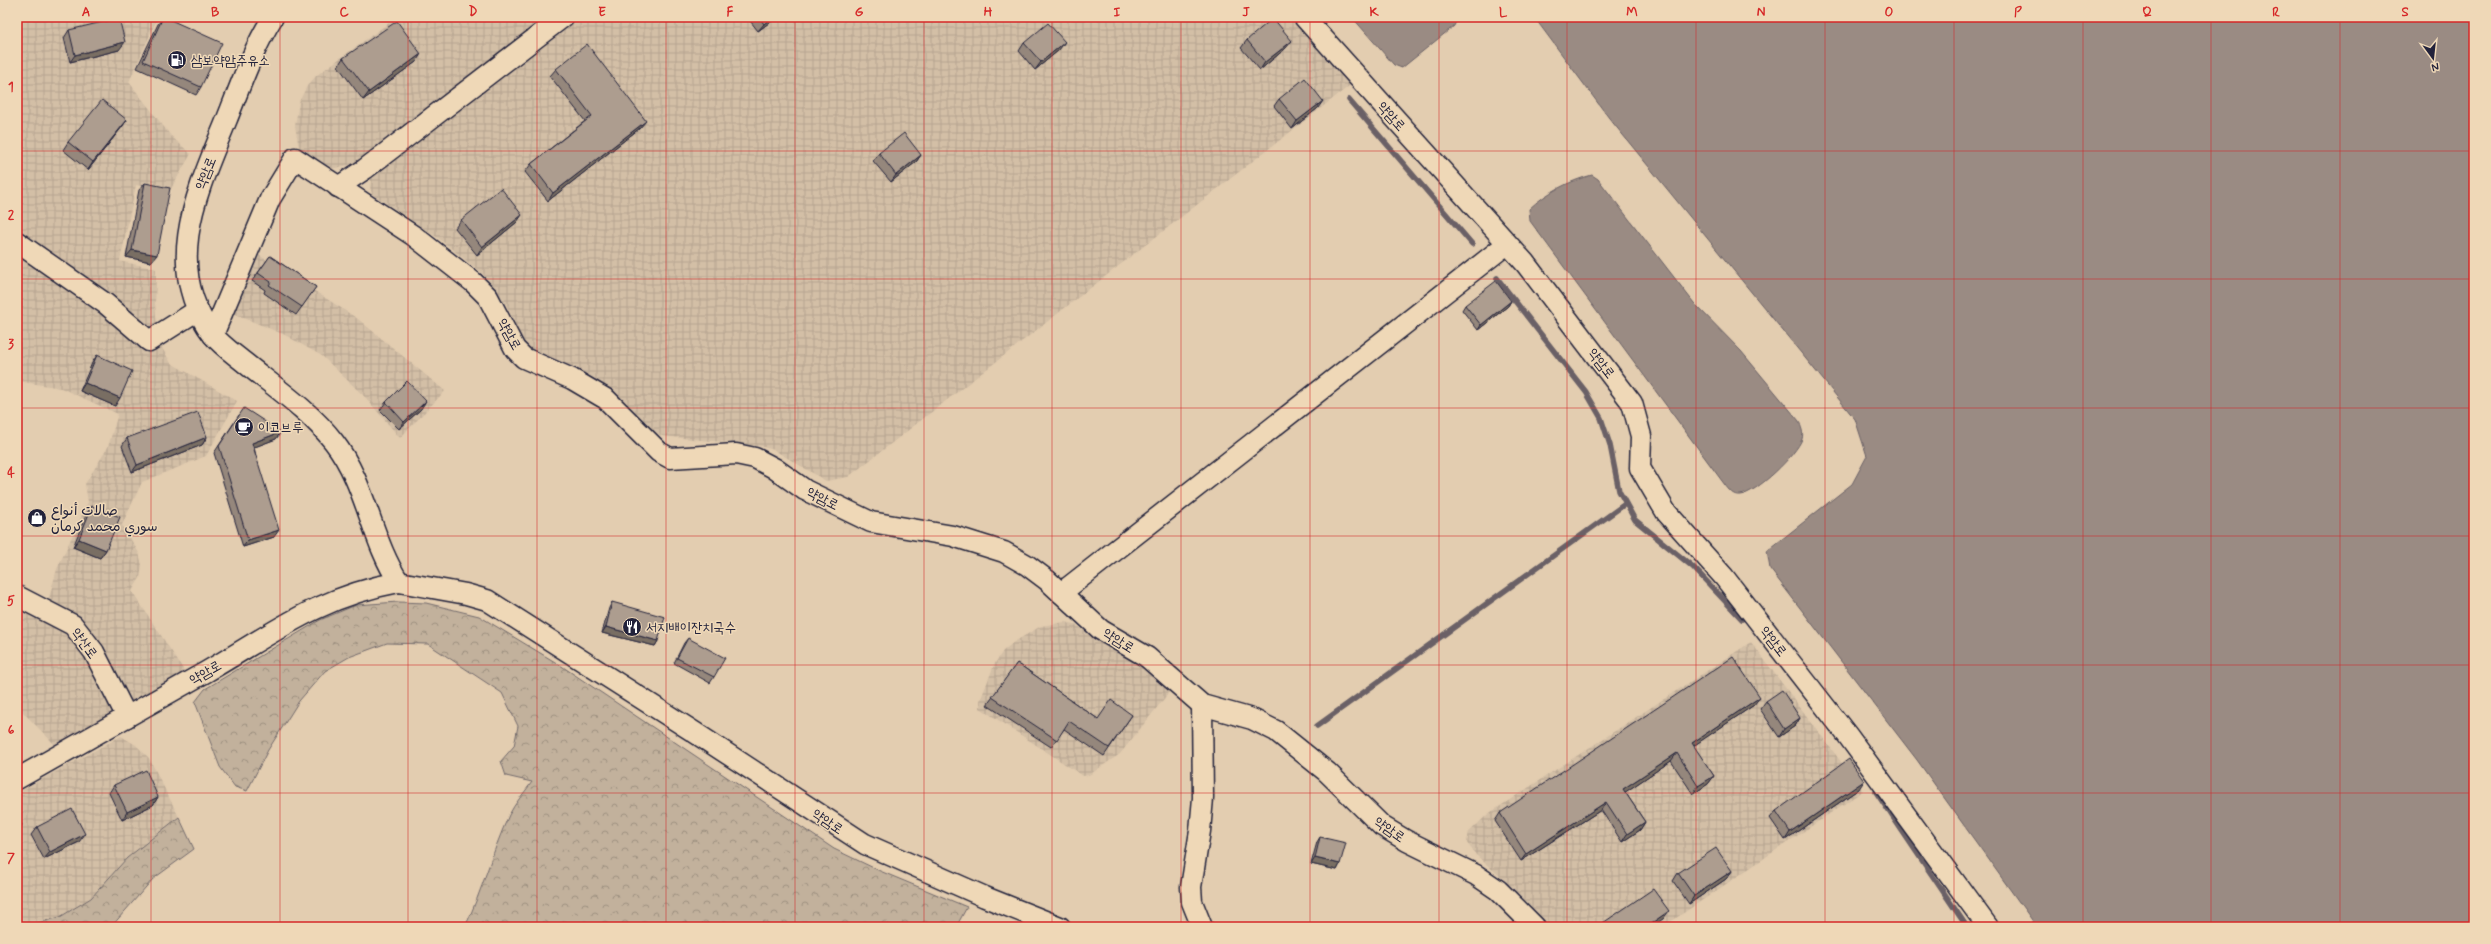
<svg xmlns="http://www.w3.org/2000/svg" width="2491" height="944" font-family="Mynerve,'Playpen Sans Arabic','Poor Story',sans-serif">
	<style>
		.industrial { fill: url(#industrial-grid) }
		.forest { fill: url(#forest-crowns); stroke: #726a6c }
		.water { fill: #9a8b83; stroke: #6a6166 }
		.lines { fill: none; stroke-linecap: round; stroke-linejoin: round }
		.stream { stroke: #6a6166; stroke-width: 5.5 }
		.minor-casing { stroke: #22223b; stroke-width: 23 }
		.minor { stroke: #efd8b7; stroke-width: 20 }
		.wall { fill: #95877b; stroke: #22223b }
		.shaded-wall { fill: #796e64; stroke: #22223b }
		.building { fill: #ad9d8f; stroke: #22223b }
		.grid { fill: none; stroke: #d62828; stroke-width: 1; stroke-opacity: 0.55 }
		.labels { text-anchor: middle; stroke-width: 3; stroke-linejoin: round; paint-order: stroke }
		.poi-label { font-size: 14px; fill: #22223b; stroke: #efd8b7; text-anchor: start }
		.street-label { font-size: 14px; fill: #22223b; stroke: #efd8b7 }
		.neatline { fill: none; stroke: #d62828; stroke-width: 1.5 }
		.grid-label { font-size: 13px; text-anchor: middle; font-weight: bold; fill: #d62828 }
	</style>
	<defs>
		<pattern id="industrial-grid" width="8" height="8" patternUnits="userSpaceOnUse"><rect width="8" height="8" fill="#d3bfa6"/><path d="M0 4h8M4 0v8" fill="none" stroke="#b5a490"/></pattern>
		<pattern id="forest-crowns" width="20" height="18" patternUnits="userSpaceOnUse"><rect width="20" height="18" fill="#c2b19c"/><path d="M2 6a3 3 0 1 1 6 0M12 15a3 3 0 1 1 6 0" fill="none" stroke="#9d9080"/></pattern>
	</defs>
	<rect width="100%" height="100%" fill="#e3cdb0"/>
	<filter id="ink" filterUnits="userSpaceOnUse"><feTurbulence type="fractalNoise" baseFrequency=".025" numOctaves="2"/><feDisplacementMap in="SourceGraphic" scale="8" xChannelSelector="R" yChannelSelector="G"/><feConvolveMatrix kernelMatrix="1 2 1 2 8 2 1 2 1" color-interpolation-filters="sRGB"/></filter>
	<g filter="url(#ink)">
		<g class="industrial">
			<path d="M17 17H158L129 82 171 136 191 154 169 192 136 185 120 261 156 269 155 304 157 328 162 348 171 363 237 401 206 456 142 482 122 525 139 553 142 565 140 578 132 591 185 672 132 703 126 699 47 605 57 569 88 502 85 484 108 447 118 414 61 388 17 381Z"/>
			<path d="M397 17H556L386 145 349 165 331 169 312 163 300 153 295 126 299 102 307 86 317 75Z"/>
			<path d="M577 17H1292L1353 83 856 471 848 477 826 481 774 450 760 446 662 436 654 432 626 403 606 388 561 361 531 349 522 340 507 306 483 274 438 238 372 194 370 187 371 179 383 167Z"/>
			<path d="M259 255 358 319 445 391 400 438 366 398 322 356 285 335 232 313Z"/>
			<path d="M17 604 62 625 86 657 114 710 107 719 57 747 17 706Z"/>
			<path d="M1065 622 1075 624 1113 651 1145 667 1171 690 1120 754 1089 775 1083 776 980 708V701L994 665 1003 651 1014 642 1041 626Z"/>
			<path d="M1751 642 1863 791 1663 927H1544L1503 879 1476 855 1467 843 1469 832 1488 814Z"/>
			<path d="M121 736 136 745 149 758 179 817 127 858 91 898 60 917 17 927V793Z"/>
		</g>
		<g class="forest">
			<path d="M398 602 426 603 479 616 560 665 834 849 880 871 967 907 956 927H465C482 891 492 852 509 815 515 803 524 793 532 782L506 776 501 761 514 746 518 726 502 693 428 644 387 643 349 657 325 671 299 701 268 750 247 791 235 787 220 767 195 702 205 689 320 620 356 605Z"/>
			<path d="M179 817 194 849 153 879 111 927H23L60 917 91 898 127 858Z"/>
		</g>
		<g class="water">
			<path d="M1352 17H1458L1454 26 1402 68 1394 65Z"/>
			<path d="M1534 17H2474V927H2037L1917 760 1770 569 1767 551 1852 484 1867 456 1855 419 1609 118Z"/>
			<path d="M1592 175 1598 179 1694 303 1741 351 1799 421C1801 427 1804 433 1802 439 1797 454 1756 494 1740 495 1733 496 1729 490 1725 485L1530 221 1529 209C1546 193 1569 181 1592 175Z"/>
		</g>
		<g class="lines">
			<g class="stream">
				<path d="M1349 100 1472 244"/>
				<path d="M1497 278 1586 392 1601 418 1610 445 1619 491 1635 520 1693 567 1742 619"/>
				<path d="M1317 726 1625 504"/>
				<path d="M1876 792 1967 927"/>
			</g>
			<defs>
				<g id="minor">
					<path d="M273 17C253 49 241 84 227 119 199 188 160 266 213 335 222 346 234 354 245 363 276 388 310 411 334 442 366 483 371 540 399 582L466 594 487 600 694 732 865 844 985 897 1060 927"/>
					<path d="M1304 17 1525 263 1632 403 1641 436 1640 468 1666 512 1724 577 1848 736 1988 927"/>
					<path d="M338 187 365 169 563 17"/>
					<path d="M17 242 106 304 149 341 198 310"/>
					<path d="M213 335 270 199 295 158 414 236 473 282 488 297 515 349 524 358 572 379 606 399 659 452 670 458 736 454 755 458 774 468 805 490 871 522 953 536 1004 552 1027 565 1047 580 1101 630 1147 657 1202 705 1252 719 1276 731 1327 772 1382 826 1407 841 1476 875 1498 890 1535 927"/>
					<path d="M1061 593 1507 244"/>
					<path d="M17 596 73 625 94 652 127 717"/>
					<path d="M1202 705 1203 798 1200 831 1191 887 1192 902 1202 927"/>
					<path d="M17 779C80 743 143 708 206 672 275 632 318 597 399 582"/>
				</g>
			</defs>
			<use href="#minor" class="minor-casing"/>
			<use href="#minor" class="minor"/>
		</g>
		<g class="wall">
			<path d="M163 17 201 87 196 95 137 68 158 24Z"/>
			<path d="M747 17H777L758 31Z"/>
			<path d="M69 30 119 50 70 62 64 38Z"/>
			<path d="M1247 40 1286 48 1260 70 1241 48Z"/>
			<path d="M1024 43 1059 50 1035 70 1019 51Z"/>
			<path d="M343 58 416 62 363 100 338 66Z"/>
			<path d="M556 69 640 128 548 201 525 172 531 164 585 121 550 76Z"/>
			<path d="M1279 99 1318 108 1292 129 1274 106Z"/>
			<path d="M127 120 122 127 88 170 63 150 68 142Z"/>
			<path d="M879 153 921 155 916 162 891 182 873 161Z"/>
			<path d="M145 183 151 262 126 257 139 190Z"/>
			<path d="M461 220 517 222 477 255 455 228Z"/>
			<path d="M270 256 316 287 296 315 264 293 265 290 252 281Z"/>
			<path d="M1511 301 1508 306 1478 330 1462 310 1465 305Z"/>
			<path d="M97 355 115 406 80 391 92 363Z"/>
			<path d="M386 402 421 409 399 429 380 410Z"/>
			<path d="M239 415 281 432 276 439 254 447 274 537 243 547 214 453Z"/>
			<path d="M207 437 202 445 132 472 122 446 127 438Z"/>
			<path d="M92 506 106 550 100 558 73 547 87 513Z"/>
			<path d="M612 602 658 641 655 646 602 633 609 608Z"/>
			<path d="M688 638 714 677 710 683 674 663 684 643Z"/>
			<path d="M1017 663 1098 719 1132 715 1104 756 1064 729 1051 747 987 705Z"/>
			<path d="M1766 701 1800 718 1795 726 1779 737 1760 709Z"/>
			<path d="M1754 705 1693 746 1714 776 1708 784 1693 794 1671 761 1625 792 1645 822 1640 830 1622 842 1601 810 1521 861 1495 821 1500 813Z"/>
			<path d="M114 785 158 797 153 805 122 820 109 793Z"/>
			<path d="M1859 789 1785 840 1770 818 1776 811Z"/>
			<path d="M37 827 79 842 44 859 31 835Z"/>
			<path d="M1320 837 1340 864 1337 870 1311 864 1317 842Z"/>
			<path d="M1732 871 1726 879 1689 904 1673 881 1678 873Z"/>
		</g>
		<g class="shaded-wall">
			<path d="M772 17H777L758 31 764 24Z"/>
			<path d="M1292 41 1286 48 1260 70 1265 62Z"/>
			<path d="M125 42 119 50 70 62 75 55Z"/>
			<path d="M1065 42 1059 50 1035 70 1041 62Z"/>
			<path d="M421 54 416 62 363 100 369 92Z"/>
			<path d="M1323 101 1318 108 1292 129 1297 121Z"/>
			<path d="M127 120 122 127 88 170 93 162Z"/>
			<path d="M646 121 640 128 548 201 553 193Z"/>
			<path d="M921 155 916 162 891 182 896 175Z"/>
			<path d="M522 215 517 222 477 255 482 247Z"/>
			<path d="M132 250 157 255 151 262 126 257Z"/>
			<path d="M1511 301 1508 306 1478 330 1481 325Z"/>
			<path d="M85 383 120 398 115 406 80 391Z"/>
			<path d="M426 401 421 409 399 429 404 422Z"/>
			<path d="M281 432 276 439 247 450 252 443Z"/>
			<path d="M207 437 202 445 132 472 137 465Z"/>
			<path d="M279 530 274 537 243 547 248 540Z"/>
			<path d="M79 539 106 550 100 558 73 547Z"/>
			<path d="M606 627 658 641 655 646 602 633Z"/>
			<path d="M1760 697 1754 705 1686 751 1692 743Z"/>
			<path d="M1800 718 1795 726 1779 737 1784 729Z"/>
			<path d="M1677 753 1671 761 1618 797 1623 789Z"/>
			<path d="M1714 776 1708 784 1693 794 1698 786Z"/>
			<path d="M1864 781 1859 789 1785 840 1790 832Z"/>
			<path d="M158 797 153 805 122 820 127 812Z"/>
			<path d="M1606 802 1601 810 1521 861 1526 854Z"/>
			<path d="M1645 822 1640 830 1622 842 1627 834Z"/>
			<path d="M22 825 17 832V828Z"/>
			<path d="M85 834 79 842 44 859 50 852Z"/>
			<path d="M1315 858 1340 864 1337 870 1311 864Z"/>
			<path d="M1732 871 1726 879 1689 904 1694 896Z"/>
			<path d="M1669 911 1663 919 1651 927H1646Z"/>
		</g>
		<g class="building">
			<path d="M163 17H164L222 43 201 87 143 61Z"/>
			<path d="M759 17H772L764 24Z"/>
			<path d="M119 18 125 42 75 55 69 30Z"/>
			<path d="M1273 18 1292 41 1265 62 1247 40Z"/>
			<path d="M397 21 421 54 369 92 343 58Z"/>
			<path d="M1048 23 1065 42 1041 62 1024 43Z"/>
			<path d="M587 44 646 121 553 193 531 164 592 116 556 69Z"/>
			<path d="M1305 78 1323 101 1297 121 1279 99Z"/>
			<path d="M102 100 127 120 93 162 68 142Z"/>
			<path d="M904 133 921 155 896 175 879 153Z"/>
			<path d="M145 183 170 188 157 255 132 250Z"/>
			<path d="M501 188 522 215 482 247 461 220Z"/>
			<path d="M270 256 316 287 302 307 269 285 271 282 258 273Z"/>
			<path d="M1496 281 1511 301 1481 325 1465 305Z"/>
			<path d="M97 355 132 371 120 398 85 383Z"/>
			<path d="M407 381 426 401 404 422 386 402Z"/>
			<path d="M244 408 281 432 252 443 279 530 248 540 219 446Z"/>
			<path d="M198 412 207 437 137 465 127 438Z"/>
			<path d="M92 506 120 517 106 550 79 539Z"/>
			<path d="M612 602 665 617 658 641 606 627Z"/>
			<path d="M688 638 725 658 714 677 677 658Z"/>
			<path d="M1733 657 1760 697 1692 743 1714 776 1698 786 1677 753 1623 789 1645 822 1627 834 1606 802 1526 854 1500 813Z"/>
			<path d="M1017 663 1098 719 1111 700 1132 715 1109 748 1069 721 1057 740 992 697Z"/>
			<path d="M1782 690 1800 718 1784 729 1766 701Z"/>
			<path d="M1849 759 1864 781 1790 832 1776 811Z"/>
			<path d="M146 770 158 797 127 812 114 785Z"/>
			<path d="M72 809 85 834 50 852 37 827Z"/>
			<path d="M17 816 22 825 17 828Z"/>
			<path d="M1320 837 1346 843 1340 864 1315 858Z"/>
			<path d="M1716 848 1732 871 1694 896 1678 873Z"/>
			<path d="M1653 889 1669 911 1646 927H1597Z"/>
		</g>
	</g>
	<path class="grid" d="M151 17V927M280 17V927M408 17V927M537 17V927M666 17V927M795 17V927M924 17V927M1052 17V927M1181 17V927M1310 17V927M1439 17V927M1567 17V927M1696 17V927M1825 17V927M1954 17V927M2083 17V927M2211 17V927M2340 17V927M17 151H2474M17 279H2474M17 408H2474M17 536H2474M17 665H2474M17 793H2474"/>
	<defs>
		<symbol id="fuel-disc" viewBox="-11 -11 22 22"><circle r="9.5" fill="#22223b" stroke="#efd8b7"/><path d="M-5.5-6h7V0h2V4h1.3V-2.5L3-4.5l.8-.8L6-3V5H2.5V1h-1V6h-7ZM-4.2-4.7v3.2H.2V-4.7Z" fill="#fff"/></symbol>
		<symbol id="cafe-disc" viewBox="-11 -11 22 22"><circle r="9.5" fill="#22223b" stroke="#efd8b7"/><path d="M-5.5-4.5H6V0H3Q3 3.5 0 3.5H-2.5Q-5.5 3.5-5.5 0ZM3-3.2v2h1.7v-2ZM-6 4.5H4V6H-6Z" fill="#fff"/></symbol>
		<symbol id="shop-disc" viewBox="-11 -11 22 22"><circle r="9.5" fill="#22223b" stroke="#efd8b7"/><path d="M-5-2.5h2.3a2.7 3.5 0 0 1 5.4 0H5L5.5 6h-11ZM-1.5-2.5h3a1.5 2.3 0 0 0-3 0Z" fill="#fff"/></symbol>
		<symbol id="restaurant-disc" viewBox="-11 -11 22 22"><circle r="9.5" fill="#22223b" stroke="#efd8b7"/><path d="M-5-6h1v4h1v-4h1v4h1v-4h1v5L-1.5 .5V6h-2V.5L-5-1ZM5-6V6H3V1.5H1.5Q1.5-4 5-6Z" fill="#fff"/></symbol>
	</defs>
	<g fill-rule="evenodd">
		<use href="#fuel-disc" x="166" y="49" width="22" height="22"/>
		<use href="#cafe-disc" x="233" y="416" width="22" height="22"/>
		<use href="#shop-disc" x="26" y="507" width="22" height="22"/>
		<use href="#restaurant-disc" x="621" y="616" width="22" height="22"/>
	</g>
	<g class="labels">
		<g class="poi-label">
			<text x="191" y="65">삼보약암주유소</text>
			<text x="258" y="432">이코브루</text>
			<text x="51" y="515">صالات أنواع<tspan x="51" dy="16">سوري محمد كرمان</tspan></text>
			<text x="646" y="632">서지배이잔치국수</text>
		</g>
		<g class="street-label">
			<text transform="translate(1392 116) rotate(48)" y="5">약암로</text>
			<text transform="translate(205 173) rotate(-68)" y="5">약암로</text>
			<text transform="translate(510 334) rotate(61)" y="5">약암로</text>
			<text transform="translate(1602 363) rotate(52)" y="5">약암로</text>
			<text transform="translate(823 498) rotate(27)" y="5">약암로</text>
			<text transform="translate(1119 640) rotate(32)" y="5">약암로</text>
			<text transform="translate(1774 641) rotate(52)" y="5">약암로</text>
			<text transform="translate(85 643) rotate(54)" y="5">약산로</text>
			<text transform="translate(205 672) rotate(-30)" y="5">약암로</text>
			<text transform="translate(828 821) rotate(34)" y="5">약암로</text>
			<text transform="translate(1390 829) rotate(35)" y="5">약암로</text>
		</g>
	</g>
	<rect width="2491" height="944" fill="none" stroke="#efd8b7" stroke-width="44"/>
	<g transform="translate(2433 58) rotate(165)" stroke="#efd8b7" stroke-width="3" paint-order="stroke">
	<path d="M0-3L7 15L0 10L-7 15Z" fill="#22223b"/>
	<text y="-6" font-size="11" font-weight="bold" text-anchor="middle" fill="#22223b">N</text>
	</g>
	<rect x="22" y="22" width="2447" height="900" class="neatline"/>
	<g class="grid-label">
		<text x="86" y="16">A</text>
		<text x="215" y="16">B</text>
		<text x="344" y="16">C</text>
		<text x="473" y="16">D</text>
		<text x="602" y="16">E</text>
		<text x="730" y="16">F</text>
		<text x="859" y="16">G</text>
		<text x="988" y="16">H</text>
		<text x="1117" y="16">I</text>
		<text x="1246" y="16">J</text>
		<text x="1374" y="16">K</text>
		<text x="1503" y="16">L</text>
		<text x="1632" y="16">M</text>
		<text x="1761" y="16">N</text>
		<text x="1889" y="16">O</text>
		<text x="2018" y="16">P</text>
		<text x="2147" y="16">Q</text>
		<text x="2276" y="16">R</text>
		<text x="2405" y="16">S</text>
		<text x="11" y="91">1</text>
		<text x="11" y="219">2</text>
		<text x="11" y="348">3</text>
		<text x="11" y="477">4</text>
		<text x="11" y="605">5</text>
		<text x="11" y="734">6</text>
		<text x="11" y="862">7</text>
	</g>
</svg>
